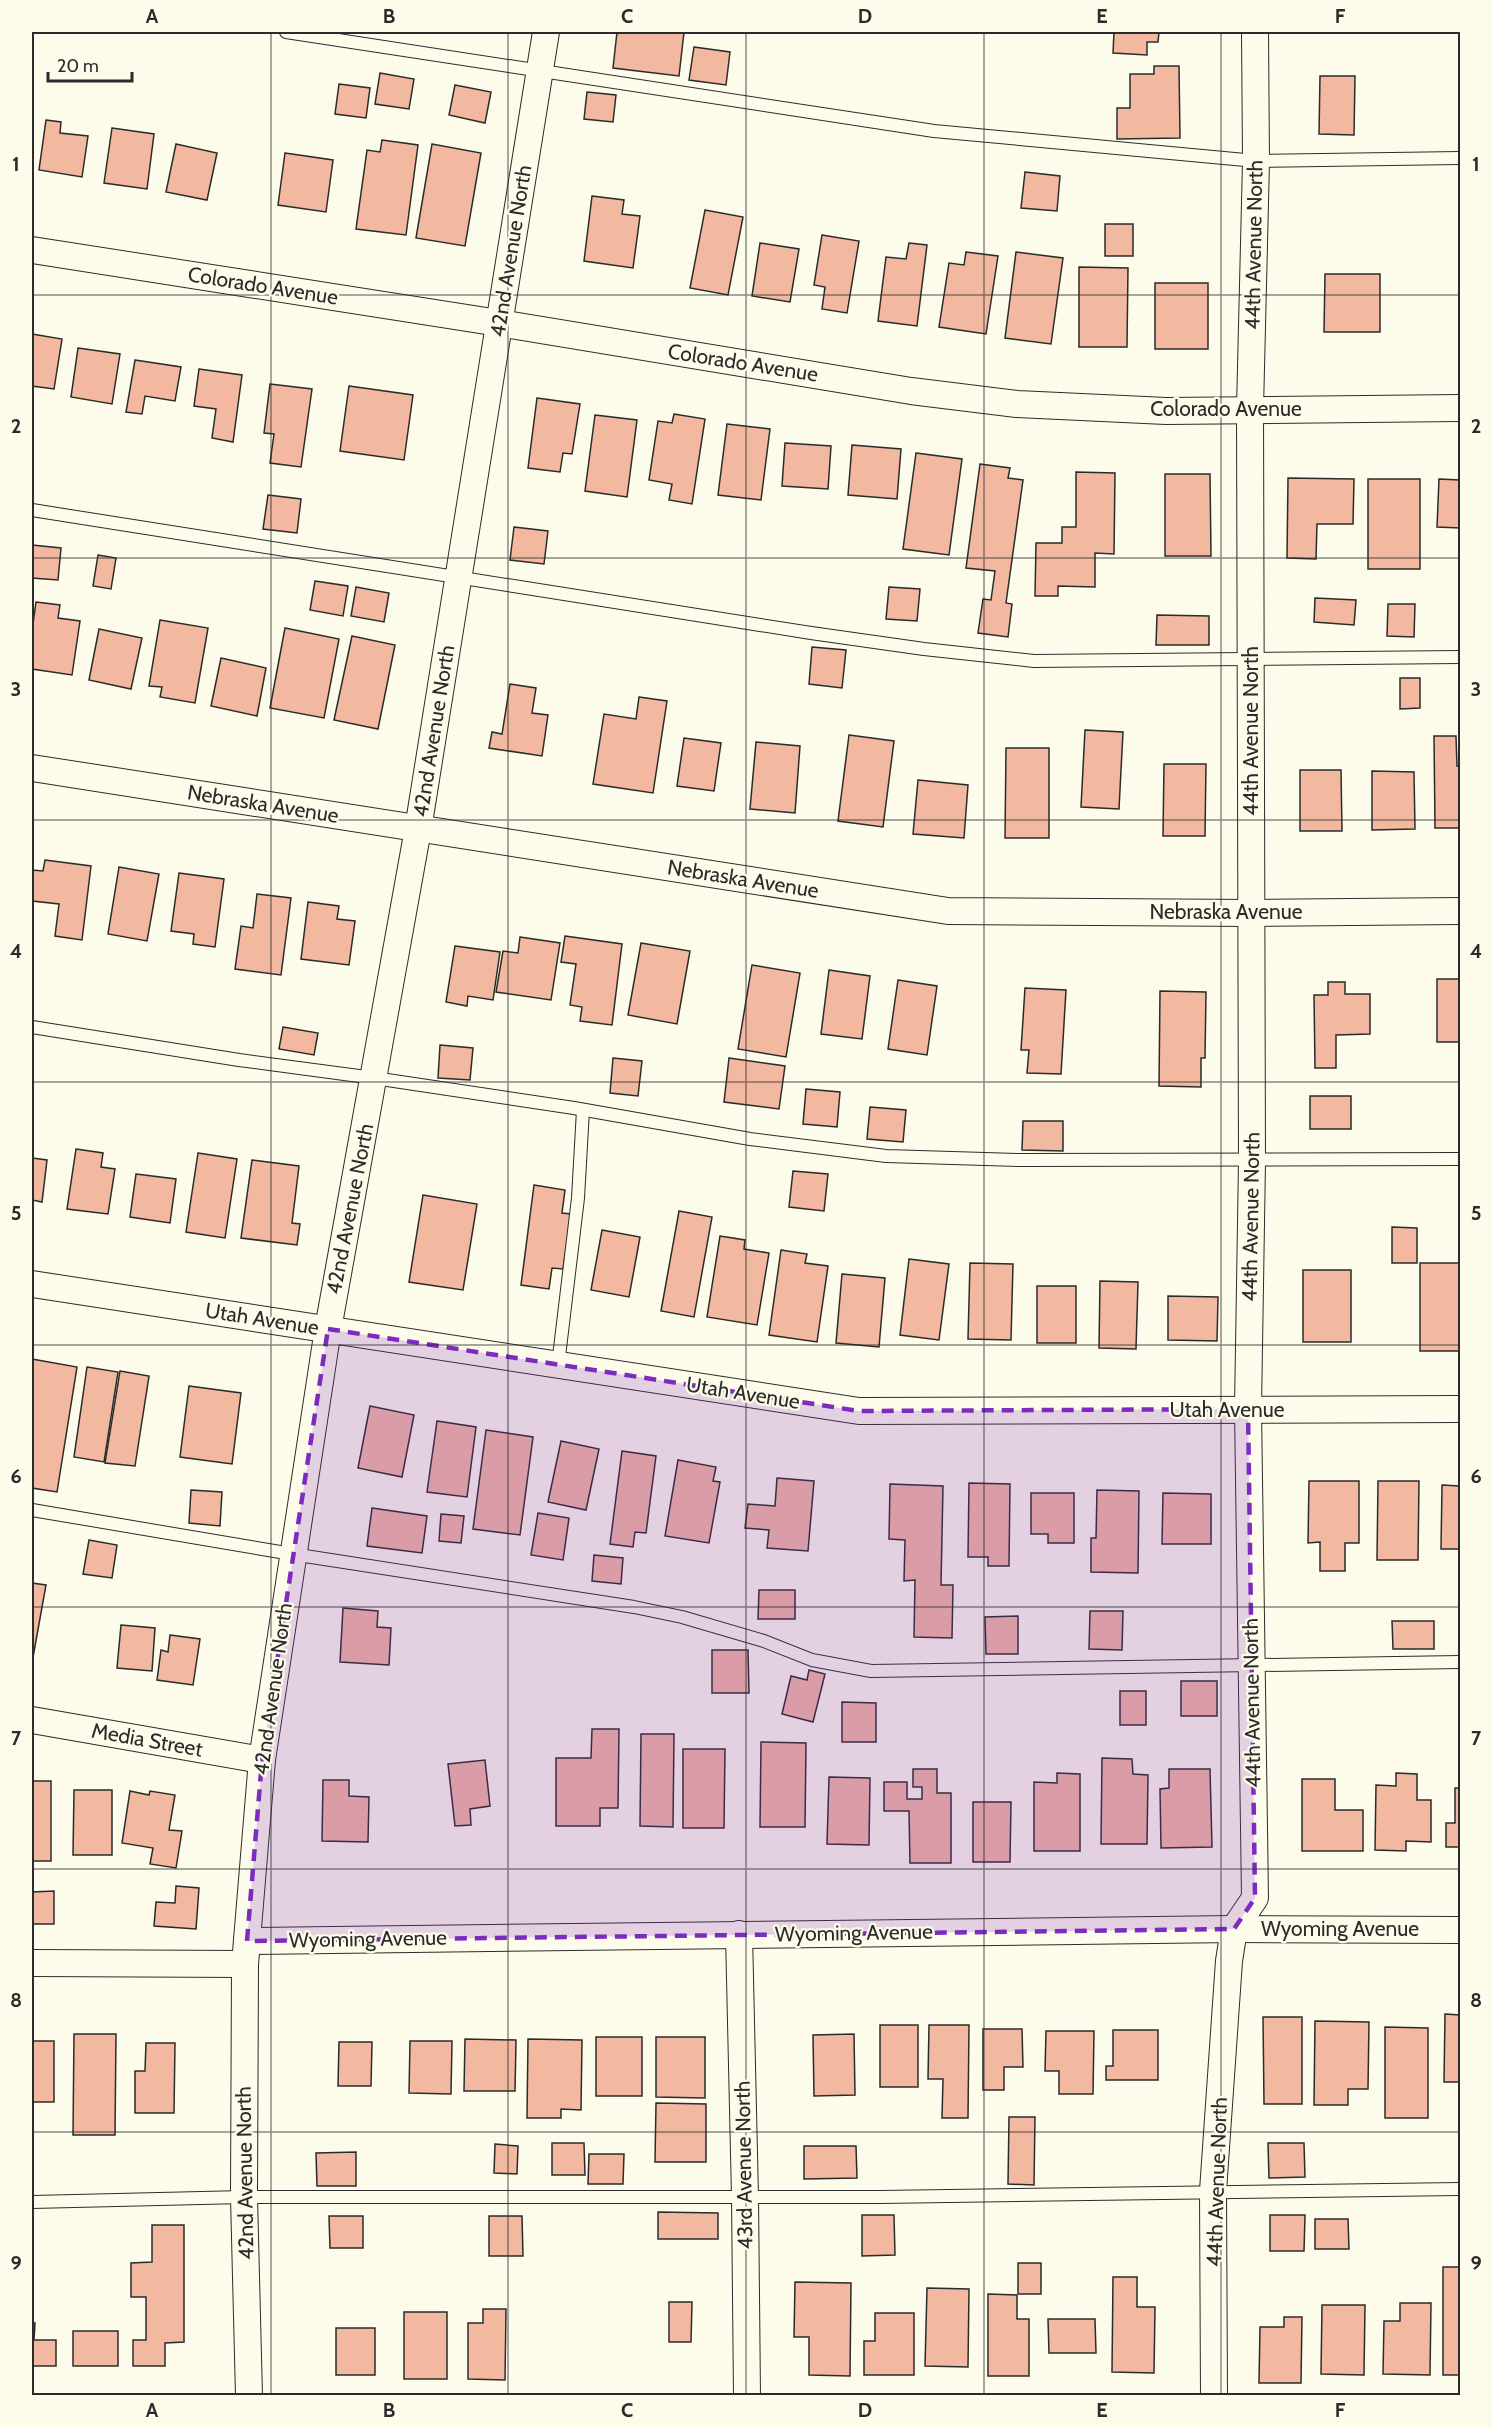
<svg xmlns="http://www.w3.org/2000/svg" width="1492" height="2427" font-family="Cabin,sans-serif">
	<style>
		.building { fill: #f2b8a0; stroke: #2b2b2b; stroke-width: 1.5 }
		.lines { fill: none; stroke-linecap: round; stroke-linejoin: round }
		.lane-casing { stroke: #2b2b2b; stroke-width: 14 }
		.street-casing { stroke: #2b2b2b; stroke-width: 28 }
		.lane { stroke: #fdfbea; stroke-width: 12 }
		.street { stroke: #fdfbea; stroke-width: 26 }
		.marked { fill: #7b2cbf; fill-opacity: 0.2; stroke: #7b2cbf; stroke-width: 4.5; stroke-dasharray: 12 8; stroke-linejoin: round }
		.grid { fill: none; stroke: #2b2b2b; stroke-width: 1.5; stroke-opacity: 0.55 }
		.labels { text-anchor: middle; stroke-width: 4.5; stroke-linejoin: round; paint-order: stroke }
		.street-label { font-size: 21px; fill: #2b2b2b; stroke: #fdfbea }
		.neatline { fill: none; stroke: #2b2b2b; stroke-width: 2 }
		.grid-label { font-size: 20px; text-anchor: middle; font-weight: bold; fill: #2b2b2b }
	</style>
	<rect width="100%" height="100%" fill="#fdfbea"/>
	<g class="building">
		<path d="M617 32H684L679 76 613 68Z"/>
		<path d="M1114 32H1159L1158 42H1147V55L1113 53Z"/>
		<path d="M694 47 730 52 726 85 689 80Z"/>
		<path d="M1154 66H1179L1180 138 1117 139V108H1130V74H1154Z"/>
		<path d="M380 73 414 79 409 109 375 104Z"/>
		<path d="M1320 76H1355L1354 135 1319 134Z"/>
		<path d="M339 84 370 88 366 118 335 114Z"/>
		<path d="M455 85 491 92 485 123 449 115Z"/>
		<path d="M587 92 616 95 613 122 584 119Z"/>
		<path d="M46 120 61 122 60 133 88 136 82 177 39 170Z"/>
		<path d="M112 128 154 134 147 189 104 183Z"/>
		<path d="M382 140 418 145 406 235 356 229 367 150 380 152Z"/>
		<path d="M176 144 217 153 207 200 166 192Z"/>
		<path d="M432 144 481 153 465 246 416 238Z"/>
		<path d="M285 153 333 160 326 212 278 205Z"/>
		<path d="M1025 172 1060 176 1057 211 1021 208Z"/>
		<path d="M592 196 624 200 622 214 640 216 633 268 584 261Z"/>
		<path d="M705 210 743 217 728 295 690 288Z"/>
		<rect x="1105" y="224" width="28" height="32"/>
		<path d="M822 235 859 241 847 313 822 309 825 287 814 285Z"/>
		<path d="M760 243 799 249 790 302 752 296Z"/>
		<path d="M909 243 927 245 917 326 878 321 886 257 906 259Z"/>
		<path d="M966 252 998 256 986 334 939 327 949 263 964 265Z"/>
		<path d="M1016 252 1063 258 1051 344 1005 338Z"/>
		<path d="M1079 267 1128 268 1127 347H1079Z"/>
		<path d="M1325 274H1380V332H1324Z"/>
		<rect x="1155" y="283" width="53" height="66"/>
		<path d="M32 334 62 339 54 389 32 386Z"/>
		<path d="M78 348 120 354 112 404 71 397Z"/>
		<path d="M135 360 181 367 175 401 145 396 142 414 126 412Z"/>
		<path d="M199 369 242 375 233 442 212 438 216 409 194 406Z"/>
		<path d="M270 384 312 389 301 467 270 463 274 434 264 433Z"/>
		<path d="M349 386 413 395 404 460 340 451Z"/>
		<path d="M537 398 580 404 572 454 563 453 560 472 528 468Z"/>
		<path d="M674 414 705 419 692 504 669 500 672 484 649 480 658 421 672 423Z"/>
		<path d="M595 415 637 420 627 497 585 491Z"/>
		<path d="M727 424 770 429 761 500 718 495Z"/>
		<path d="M785 443 831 446 828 489 782 486Z"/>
		<path d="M852 445 901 449 897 499 848 495Z"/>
		<path d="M916 453 962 459 949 555 903 549Z"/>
		<path d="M980 464 1010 468 1008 478 1023 480 1006 603 1012 604 1008 637 978 633 983 599 991 600 995 571 966 568Z"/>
		<path d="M1076 472 1115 473 1114 554 1095 553V587L1058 586V596H1035L1036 543H1062V527H1076Z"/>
		<path d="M1165 474H1210L1211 556H1165Z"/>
		<path d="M1288 478 1354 479 1353 524H1317L1316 559 1287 558Z"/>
		<rect x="1368" y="479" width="52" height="90"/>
		<path d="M1439 479 1460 480V528L1437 527Z"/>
		<path d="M268 495 301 499 297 533 263 529Z"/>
		<path d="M514 527 548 531 544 564 510 560Z"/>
		<path d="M32 545 61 548 58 580 32 578Z"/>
		<path d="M98 555 116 558 111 589 93 586Z"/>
		<path d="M315 581 348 586 343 616 310 610Z"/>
		<path d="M356 587 389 593 384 622 351 616Z"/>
		<path d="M889 587 920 589 917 621 886 619Z"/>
		<path d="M1315 598 1356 600 1354 625 1314 622Z"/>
		<path d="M36 602 60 605 58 618 80 621 72 675 32 669V631Z"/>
		<path d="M1388 604H1415L1414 637 1387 636Z"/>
		<path d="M1157 615 1209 616V645H1156Z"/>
		<path d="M160 620 208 628 195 703 160 697 162 687 149 686Z"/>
		<path d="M285 628 339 639 324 718 270 708Z"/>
		<path d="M99 629 142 638 131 689 89 680Z"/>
		<path d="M352 636 395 645 378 729 334 720Z"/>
		<path d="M812 647 846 650 842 688 809 684Z"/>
		<path d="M221 658 266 668 257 716 211 706Z"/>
		<path d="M1400 678H1420V708L1400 709Z"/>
		<path d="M510 684 536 688 532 713 548 715 542 756 489 748 492 732 502 734Z"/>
		<path d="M639 697 667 701 653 793 593 784 604 714 636 719Z"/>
		<path d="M1085 730 1123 732 1119 809 1081 807Z"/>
		<path d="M849 735 894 741 883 827 838 821Z"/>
		<path d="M1434 736H1456L1457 766H1460V828H1435Z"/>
		<path d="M684 738 721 743 714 791 677 786Z"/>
		<path d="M756 742 800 746 795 813 750 809Z"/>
		<path d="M1006 748H1049V838H1005Z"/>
		<path d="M1164 764H1206L1205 836H1163Z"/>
		<path d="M1300 770H1341L1342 831H1300Z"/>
		<path d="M1372 771 1414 772 1415 829 1372 830Z"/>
		<path d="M918 780 968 785 964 838 913 834Z"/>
		<path d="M45 860 91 866 82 940 55 936 59 904 32 901V870L43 871Z"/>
		<path d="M119 867 159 874 147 941 108 934Z"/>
		<path d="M179 873 224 879 215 947 193 944 194 934 171 931Z"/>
		<path d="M257 894 291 898 281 975 235 969 241 926 253 928Z"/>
		<path d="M308 902 339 906 337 919 355 921 349 965 301 959Z"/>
		<path d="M565 936 622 944 612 1025 580 1021 582 1007 570 1005 576 964 561 962Z"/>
		<path d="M520 937 560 943 551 1000 496 992 503 951 518 953Z"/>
		<path d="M641 943 690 951 677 1024 628 1015Z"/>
		<path d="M455 946 500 952 493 1000 468 996 467 1006 446 1002Z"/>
		<path d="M752 965 800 973 786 1057 738 1049Z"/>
		<path d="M829 970 870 976 862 1039 821 1034Z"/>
		<rect x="1437" y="979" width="23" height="63"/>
		<path d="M898 980 937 986 927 1055 888 1049Z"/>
		<path d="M1328 982H1345V994H1370V1034L1336 1035V1068H1315L1314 995H1328Z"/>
		<path d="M1025 988 1066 990 1061 1074 1027 1073 1029 1050H1021Z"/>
		<path d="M1160 991 1206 992 1205 1058H1201V1087L1159 1086Z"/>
		<path d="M283 1027 318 1033 314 1055 279 1049Z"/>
		<path d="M440 1045 473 1048 470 1080 438 1078Z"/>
		<path d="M613 1058 642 1061 638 1096 610 1093Z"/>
		<path d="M729 1058 785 1066 779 1109 724 1102Z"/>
		<path d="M806 1089 840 1092 837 1127 803 1124Z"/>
		<rect x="1310" y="1096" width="41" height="33"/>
		<path d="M870 1107 906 1110 903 1142 867 1139Z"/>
		<path d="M1023 1121H1063V1151L1022 1150Z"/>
		<path d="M76 1149 103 1153 101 1167 115 1169 108 1214 67 1209Z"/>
		<path d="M198 1153 237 1159 225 1238 186 1232Z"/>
		<path d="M32 1158 47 1160 42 1202 32 1200Z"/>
		<path d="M252 1160 299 1166 292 1223 300 1224 297 1245 241 1238Z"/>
		<path d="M793 1171 828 1174 824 1211 789 1207Z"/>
		<path d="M136 1174 176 1179 170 1223 130 1217Z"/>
		<path d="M534 1185 565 1190 562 1213 571 1214 563 1269 552 1268 549 1289 521 1285Z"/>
		<path d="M423 1195 477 1204 463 1290 409 1282Z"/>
		<path d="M679 1211 712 1217 694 1317 661 1311Z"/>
		<path d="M1392 1227 1417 1228V1263H1392Z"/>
		<path d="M602 1230 640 1237 629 1297 591 1290Z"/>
		<path d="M720 1236 745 1240 744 1249 769 1253 757 1325 707 1317Z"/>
		<path d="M781 1250 807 1254 805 1263 828 1266 817 1342 769 1335Z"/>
		<path d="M909 1259 949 1264 939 1340 900 1335Z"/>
		<path d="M970 1263 1013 1264 1011 1340 968 1339Z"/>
		<rect x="1420" y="1263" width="40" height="88"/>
		<rect x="1303" y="1270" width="48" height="72"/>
		<path d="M842 1274 885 1278 879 1347 836 1343Z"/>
		<path d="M1100 1281 1138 1282 1136 1349 1099 1348Z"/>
		<rect x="1037" y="1286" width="39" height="57"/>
		<path d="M1168 1296 1218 1297 1217 1341 1168 1340Z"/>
		<path d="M32 1359 77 1367 57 1492 32 1488Z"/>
		<path d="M87 1367 118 1372 104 1462 74 1457Z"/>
		<path d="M120 1371 149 1376 135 1466 105 1463Z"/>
		<path d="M189 1386 241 1393 232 1464 180 1457Z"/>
		<path d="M370 1406 414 1415 402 1477 358 1468Z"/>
		<path d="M437 1421 476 1427 467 1497 427 1492Z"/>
		<path d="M486 1430 533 1437 520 1535 473 1529Z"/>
		<path d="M561 1441 599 1449 586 1510 548 1502Z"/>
		<path d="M622 1451 656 1456 646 1533 635 1532 633 1547 610 1544Z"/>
		<path d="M678 1460 716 1467 713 1481 720 1482 709 1543 665 1536Z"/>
		<path d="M777 1478 814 1481 808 1551 767 1548 769 1530 745 1528 748 1504 775 1506Z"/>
		<path d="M1309 1481H1359V1543H1345V1571H1320V1542L1308 1543Z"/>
		<path d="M1378 1481H1419L1418 1560H1377Z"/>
		<path d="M969 1483 1010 1484 1009 1566H988V1557H968Z"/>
		<path d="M890 1484 943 1486 941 1585H953L952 1638 914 1637 915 1580 904 1581 905 1540 889 1539Z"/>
		<path d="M1442 1485 1460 1486V1549H1441Z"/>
		<path d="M191 1490 222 1492 220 1526 189 1523Z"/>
		<path d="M1097 1490 1139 1491 1138 1573 1091 1572V1538H1096Z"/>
		<path d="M1031 1493H1074V1543H1048V1534H1031Z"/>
		<path d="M1163 1493 1211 1494V1544H1162Z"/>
		<path d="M372 1508 427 1516 422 1553 367 1546Z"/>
		<path d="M538 1513 569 1518 563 1560 531 1555Z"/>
		<path d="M441 1514 464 1516 461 1543 439 1541Z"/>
		<path d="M89 1540 117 1545 112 1578 83 1574Z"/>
		<path d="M594 1555 623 1558 621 1584 592 1581Z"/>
		<path d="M32 1583 46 1585 32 1663Z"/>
		<path d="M759 1590H795V1619H758Z"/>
		<path d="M343 1608 378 1611 377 1627 391 1628 389 1665 340 1662Z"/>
		<path d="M1090 1611H1123L1122 1650 1089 1649Z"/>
		<path d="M1018 1616V1654H986L985 1617Z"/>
		<path d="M1392 1621H1434V1649H1393Z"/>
		<path d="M121 1625 155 1628 152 1671 117 1668Z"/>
		<path d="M170 1635 200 1639 193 1685 157 1680 161 1650 168 1652Z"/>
		<path d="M712 1650H748L749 1693H712Z"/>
		<path d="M809 1670 825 1674 813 1722 782 1714 791 1676 807 1680Z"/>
		<rect x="1181" y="1681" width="36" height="35"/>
		<rect x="1120" y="1691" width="26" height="34"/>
		<path d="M842 1702 876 1703V1742H842Z"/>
		<path d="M592 1729H619L618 1808H600V1826H556V1758H591Z"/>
		<path d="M641 1734H674L673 1827 640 1826Z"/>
		<path d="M761 1742 806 1743 805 1827H760Z"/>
		<path d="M683 1749H725L724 1828H683Z"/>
		<path d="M1102 1758 1132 1759 1133 1774 1148 1775 1147 1844H1101Z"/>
		<path d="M485 1760 490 1806 470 1809 471 1825 455 1826 448 1764Z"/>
		<path d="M913 1769H937V1793H951V1863H910L909 1811H884V1782H907V1799H922V1787H913Z"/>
		<path d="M1169 1769H1210L1212 1847 1161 1848 1160 1789 1169 1788Z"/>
		<path d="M1057 1773 1080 1774V1851H1034V1782L1057 1783Z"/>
		<path d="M1396 1773 1417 1774V1800H1431V1842L1406 1841V1851L1375 1850 1376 1785 1396 1786Z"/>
		<path d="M829 1777 870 1778 869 1845 827 1844Z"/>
		<path d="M1302 1779H1335V1810H1363V1851H1302Z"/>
		<path d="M323 1780H349V1796L369 1797 368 1842 322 1841Z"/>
		<path d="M32 1781H51V1861H33V1873H32Z"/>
		<path d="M1455 1788H1460V1847H1446V1823H1455Z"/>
		<path d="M74 1790H112V1855H73Z"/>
		<path d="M130 1791 149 1795 150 1791 175 1795 169 1830 182 1831 176 1868 150 1864 153 1848 122 1843Z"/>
		<path d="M973 1802H1011L1010 1862H973Z"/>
		<path d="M176 1886 199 1888 196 1929 154 1926 156 1902 175 1903Z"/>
		<path d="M54 1891V1924H32V1892Z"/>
		<path d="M1445 2014 1460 2015V2082H1444Z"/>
		<path d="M1263 2017H1302V2104H1264Z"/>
		<path d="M1315 2021 1369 2022 1368 2089H1348V2105H1314Z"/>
		<rect x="880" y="2025" width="38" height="62"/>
		<path d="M929 2025H969L968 2118H942L943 2079H928Z"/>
		<path d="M1385 2027 1428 2028V2118H1385Z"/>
		<path d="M983 2029H1022L1023 2067H1004V2090H983Z"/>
		<path d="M1113 2030H1158V2080H1106V2066H1113Z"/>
		<path d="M1046 2031H1094L1093 2094H1059V2071H1045Z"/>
		<path d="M74 2034H116L115 2135H73Z"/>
		<path d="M854 2034 855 2095 814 2096 813 2035Z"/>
		<rect x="596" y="2037" width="46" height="59"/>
		<path d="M656 2037H705V2098L656 2097Z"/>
		<path d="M465 2039 516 2040 515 2091H464Z"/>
		<path d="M528 2039 582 2040 581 2110 561 2109V2118H527Z"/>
		<rect x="32" y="2041" width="22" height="61"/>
		<path d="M410 2041H452L451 2094 409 2093Z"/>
		<path d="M339 2042H372L371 2086H338Z"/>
		<path d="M146 2043H175L174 2113H135V2071H145Z"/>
		<path d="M656 2103 706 2104V2162H655Z"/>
		<path d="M1009 2117H1035L1034 2185 1008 2184Z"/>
		<path d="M552 2143H584L585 2175H552Z"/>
		<path d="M1268 2143H1304L1305 2177 1269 2178Z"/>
		<path d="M495 2144 518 2146 517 2174 494 2173Z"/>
		<path d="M804 2146H856L857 2178 804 2179Z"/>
		<path d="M356 2152V2186H317L316 2153Z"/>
		<path d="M589 2154H624L623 2184H588Z"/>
		<path d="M658 2212 718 2213V2239H658Z"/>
		<path d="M862 2215H894L895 2255 862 2256Z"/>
		<path d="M1270 2215H1305L1304 2251H1270Z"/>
		<path d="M329 2216H363V2248H330Z"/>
		<path d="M489 2216H522L523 2256H489Z"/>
		<path d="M1315 2219H1348L1349 2249H1315Z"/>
		<path d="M152 2225H184V2342L165 2343V2366H133V2340H146V2297H131V2263L152 2262Z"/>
		<rect x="1018" y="2263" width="23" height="31"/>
		<rect x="1443" y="2267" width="17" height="108"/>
		<path d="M1113 2277H1137V2307H1155L1154 2373 1112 2372Z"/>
		<path d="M795 2282 851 2283 850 2376 809 2375V2337H794Z"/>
		<path d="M927 2288 969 2289 968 2367 925 2366Z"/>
		<path d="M988 2294 1017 2295V2319H1029V2376H988Z"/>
		<path d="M669 2302H692L691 2342H669Z"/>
		<path d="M1400 2303H1431L1430 2375 1383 2374 1384 2321H1400Z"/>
		<path d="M1322 2305H1365L1364 2375 1321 2374Z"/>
		<path d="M483 2309H506L505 2380 468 2379V2323H483Z"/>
		<rect x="404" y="2312" width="43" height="67"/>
		<path d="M875 2313H914V2375H864V2341H875Z"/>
		<path d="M1284 2317H1302L1301 2383H1259L1260 2327H1284Z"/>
		<path d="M1048 2319H1095L1096 2353H1049Z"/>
		<path d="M32 2323H35L34 2340H56V2366H32Z"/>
		<rect x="336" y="2328" width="39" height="47"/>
		<rect x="73" y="2331" width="45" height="35"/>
	</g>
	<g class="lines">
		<defs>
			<g id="lane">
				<path d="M286 32 934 131 1256 161 1460 158"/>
				<path d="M32 510 811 633 924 649 1034 661 1460 657"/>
				<path d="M32 1027 239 1060 374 1078 574 1108 750 1139 886 1156 1019 1160 1460 1159"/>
				<path d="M558 1365 578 1198 583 1110"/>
				<path d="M32 1510 292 1554 634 1607 682 1617 764 1641 812 1660 871 1671 1460 1662"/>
				<path d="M32 2202 244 2197H880L1460 2189"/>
			</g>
			<g id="street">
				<path d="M32 250 499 323 911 391 1017 404 1166 411 1460 408"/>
				<path d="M32 768 948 911 1253 913 1460 911"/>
				<path d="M32 1284 859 1411 1460 1409"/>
				<path d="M32 1720 262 1760"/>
				<path d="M739 1934 745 2197 747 2396"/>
				<path d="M247 1941 1234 1929 1460 1930"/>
				<path d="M32 1963 245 1964"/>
				<path d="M249 2396 244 2197 245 1964 262 1760 328 1329 418 829 546 32"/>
				<path d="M1214 2396 1213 2191 1229 1961 1234 1929 1255 1898 1248 1409 1252 1161 1250 409 1256 161 1255 32"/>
			</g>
		</defs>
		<use href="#lane" class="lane-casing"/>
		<use href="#street" class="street-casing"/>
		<use href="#lane" class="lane"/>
		<use href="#street" class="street"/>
	</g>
	<path class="marked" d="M328 1329 859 1411 1248 1409 1255 1898 1234 1929 247 1941 262 1760Z"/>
	<path class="grid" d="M271 32V2396M508 32V2396M746 32V2396M984 32V2396M1221 32V2396M32 295H1460M32 558H1460M32 820H1460M32 1082H1460M32 1345H1460M32 1607H1460M32 1869H1460M32 2132H1460"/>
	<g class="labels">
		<g class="street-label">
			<text transform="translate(1254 245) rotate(-89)" y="7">44th Avenue North</text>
			<text transform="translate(511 251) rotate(-81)" y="7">42nd Avenue North</text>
			<text transform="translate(263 286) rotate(9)" y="7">Colorado Avenue</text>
			<text transform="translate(743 363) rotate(9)" y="7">Colorado Avenue</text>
			<text x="1226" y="416">Colorado Avenue</text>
			<text transform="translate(434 731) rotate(-81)" y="7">42nd Avenue North</text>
			<text transform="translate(1251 731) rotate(-90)" y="7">44th Avenue North</text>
			<text transform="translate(263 804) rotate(9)" y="7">Nebraska Avenue</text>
			<text transform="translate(743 879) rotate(9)" y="7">Nebraska Avenue</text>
			<text x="1226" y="919">Nebraska Avenue</text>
			<text transform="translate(350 1209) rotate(-79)" y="7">42nd Avenue North</text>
			<text transform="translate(1251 1217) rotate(-89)" y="7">44th Avenue North</text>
			<text transform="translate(262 1319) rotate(9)" y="7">Utah Avenue</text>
			<text transform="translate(743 1393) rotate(9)" y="7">Utah Avenue</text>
			<text x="1227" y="1417">Utah Avenue</text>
			<text transform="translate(273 1689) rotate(-82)" y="7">42nd Avenue North</text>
			<text transform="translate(1252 1703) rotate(-91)" y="7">44th Avenue North</text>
			<text transform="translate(147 1740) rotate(10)" y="7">Media Street</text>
			<text x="1340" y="1936">Wyoming Avenue</text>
			<text transform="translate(854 1933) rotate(-1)" y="7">Wyoming Avenue</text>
			<text transform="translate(368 1939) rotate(-1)" y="7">Wyoming Avenue</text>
			<text transform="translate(744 2165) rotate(-91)" y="7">43rd Avenue North</text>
			<text transform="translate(245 2173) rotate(-91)" y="7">42nd Avenue North</text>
			<text transform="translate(1217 2182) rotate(-88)" y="7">44th Avenue North</text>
		</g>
	</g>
	<rect width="1492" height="2427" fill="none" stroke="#fdfbea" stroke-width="66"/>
	<path d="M48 72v9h84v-9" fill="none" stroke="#2b2b2b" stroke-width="3"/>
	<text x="57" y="72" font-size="18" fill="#2b2b2b" stroke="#fdfbea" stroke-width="4.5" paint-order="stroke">20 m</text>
	<rect x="33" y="33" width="1426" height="2361" class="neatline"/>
	<g class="grid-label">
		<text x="152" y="23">A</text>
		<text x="389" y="23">B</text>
		<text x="627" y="23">C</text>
		<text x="865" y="23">D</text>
		<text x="1102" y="23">E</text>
		<text x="1340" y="23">F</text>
		<text x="16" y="171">1</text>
		<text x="1476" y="171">1</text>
		<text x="16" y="433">2</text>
		<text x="1476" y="433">2</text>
		<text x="16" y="696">3</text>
		<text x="1476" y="696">3</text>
		<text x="16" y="958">4</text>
		<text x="1476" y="958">4</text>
		<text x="16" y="1220">5</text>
		<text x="1476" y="1220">5</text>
		<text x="16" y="1483">6</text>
		<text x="1476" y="1483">6</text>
		<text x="16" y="1745">7</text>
		<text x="1476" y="1745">7</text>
		<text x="16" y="2007">8</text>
		<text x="1476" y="2007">8</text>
		<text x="16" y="2270">9</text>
		<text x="1476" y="2270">9</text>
		<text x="152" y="2417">A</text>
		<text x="389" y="2417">B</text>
		<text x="627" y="2417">C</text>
		<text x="865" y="2417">D</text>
		<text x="1102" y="2417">E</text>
		<text x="1340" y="2417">F</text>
	</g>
</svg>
